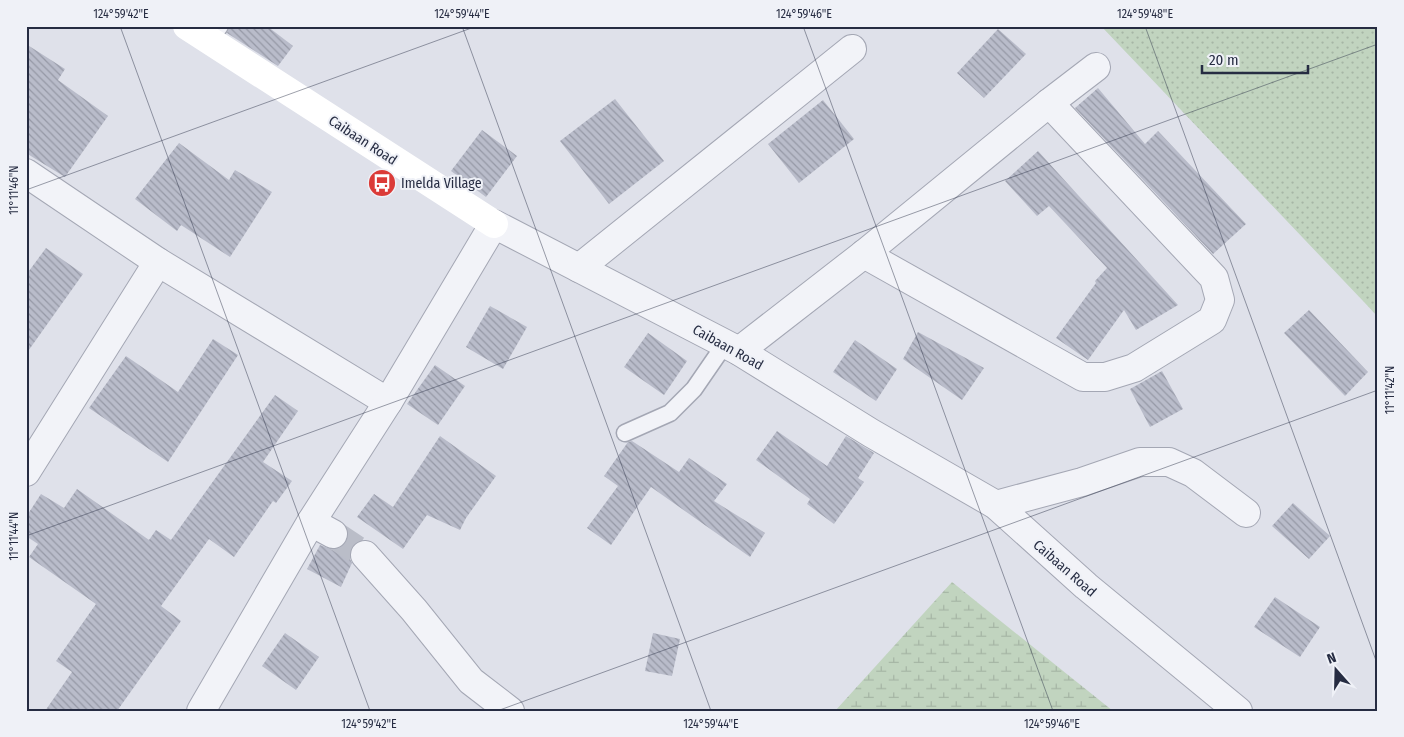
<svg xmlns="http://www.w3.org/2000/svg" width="1404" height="737" font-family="'Fira Sans Condensed',sans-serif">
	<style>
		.grass { fill: url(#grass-dots) }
		.wetland { fill: url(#wetland-marsh) }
		.building { fill: url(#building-back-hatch) }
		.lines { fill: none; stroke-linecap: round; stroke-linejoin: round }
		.street-tunnel { stroke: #babdc8; stroke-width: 28; stroke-dasharray: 28 14; stroke-linecap: butt }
		.lane-casing { stroke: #a4a7b4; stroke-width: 19 }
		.street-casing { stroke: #a4a7b4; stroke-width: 30 }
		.lane { stroke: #f2f3f8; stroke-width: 16 }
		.street { stroke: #f2f3f8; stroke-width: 28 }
		.secondary { stroke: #fff; stroke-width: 28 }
		.ticks { fill: none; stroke: #262c42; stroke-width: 1; stroke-opacity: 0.45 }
		.labels { text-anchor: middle; stroke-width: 4; stroke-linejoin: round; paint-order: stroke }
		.street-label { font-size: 14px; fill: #262c42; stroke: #eff1f7 }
		.poi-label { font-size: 14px; fill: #262c42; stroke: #eff1f7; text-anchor: start }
		.neatline { fill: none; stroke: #262c42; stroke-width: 2 }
		.ticks-label { font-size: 12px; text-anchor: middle; fill: #262c42 }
	</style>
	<defs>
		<pattern id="grass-dots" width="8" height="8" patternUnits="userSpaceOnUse" patternTransform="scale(1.25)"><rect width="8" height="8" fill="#c1d4bf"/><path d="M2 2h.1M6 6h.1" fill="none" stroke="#a6b6a5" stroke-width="1.8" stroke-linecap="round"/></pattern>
		<pattern id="wetland-marsh" width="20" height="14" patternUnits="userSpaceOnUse" patternTransform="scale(1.25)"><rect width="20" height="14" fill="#c1d4bf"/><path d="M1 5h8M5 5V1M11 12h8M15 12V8" fill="none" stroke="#a6b6a5"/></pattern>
		<pattern id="building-back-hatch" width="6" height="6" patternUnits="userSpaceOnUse" patternTransform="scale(1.25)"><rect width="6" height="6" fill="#b9bcca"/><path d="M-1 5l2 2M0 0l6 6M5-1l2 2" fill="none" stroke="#9699a6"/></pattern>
	</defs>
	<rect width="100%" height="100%" fill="#dfe1ea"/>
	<path class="grass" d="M1101 26H1378V317L1364 302Z"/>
	<path class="wetland" d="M952 582 1113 711H835Z"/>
	<g class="building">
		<path d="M230 26H267L293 46 278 66 227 33Z"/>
		<path d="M998 29 1026 54 984 98 957 73Z"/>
		<path d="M26 44 65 69 58 80 108 116 65 177 26 153Z"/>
		<path d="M1098 88 1145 144 1158 131 1246 224 1213 254 1075 108Z"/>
		<path d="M615 99 664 161 609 204 560 141Z"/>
		<path d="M823 100 854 139 799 183 768 144Z"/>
		<path d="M482 130 517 156 486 197 451 171Z"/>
		<path d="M179 143 229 180 235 170 272 192 230 257 181 225 177 231 135 199Z"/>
		<path d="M1038 151 1178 305 1136 330 1124 310 1088 360 1056 338 1096 283 1095 281 1107 268 1049 206 1037 216 1005 181Z"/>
		<path d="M46 248 83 274 26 354V275Z"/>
		<path d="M490 306 527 327 503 369 466 347Z"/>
		<path d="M1309 310 1368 372 1345 396 1284 333Z"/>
		<path d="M918 332 984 368 962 400 903 359Z"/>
		<path d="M648 333 687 361 664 395 624 367Z"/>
		<path d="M213 339 238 355 168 462 89 408 126 356 178 392Z"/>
		<path d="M855 340 897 369 876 401 833 372Z"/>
		<path d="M435 365 465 386 438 425 407 404Z"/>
		<path d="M1162 371 1183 409 1150 427 1130 389Z"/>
		<path d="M275 395 298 411 263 462 292 481 276 503 273 501 234 557 209 539 161 606 181 621 117 711H45L72 672 56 661 96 604 29 557 38 544 26 536V517L41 494 64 508 77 489 149 540 156 530 171 540Z"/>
		<path d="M777 431 827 466 846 436 874 453 858 478 864 482 834 524 807 504 810 499 756 460Z"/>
		<path d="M440 436 496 476 466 518 460 530 427 515 403 549 357 517 374 494 393 507Z"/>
		<path d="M632 441 679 472 689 458 727 484 714 501 765 533 750 557 651 487 611 545 587 528 618 486 604 476 628 442Z"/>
		<path d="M1293 503 1330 536 1309 559 1272 526Z"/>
		<path d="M320 545 333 550 350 559 352 563 341 587 307 569Z"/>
		<path d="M1275 597 1320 627 1300 657 1254 627Z"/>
		<path d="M285 633 319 657 296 690 262 666Z"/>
		<path d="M653 633 680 639 672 676 645 671Z"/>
	</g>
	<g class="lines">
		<path class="street-tunnel" d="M333 534 365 555"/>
		<defs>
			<g id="lane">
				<path d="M209 41 220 26"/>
				<path d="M625 433 670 413 694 389 725 344"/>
			</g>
			<g id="street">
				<path d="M26 173 158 262 388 402"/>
				<path d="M864 254 1083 377H1105L1134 368 1212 320 1220 300 1214 278 1049 103"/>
				<path d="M579 268 852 49"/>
				<path d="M739 351 864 254 1049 103 1096 67"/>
				<path d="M26 472 158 262"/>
				<path d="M996 505 1082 482 1140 462H1169L1193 473 1246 513"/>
				<path d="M311 522 333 534"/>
				<path d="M365 555 414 610 471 681 510 711"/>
				<path d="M201 711 311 522 388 402 494 224 739 351 871 433 996 505 1086 586 1238 711"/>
			</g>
		</defs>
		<use href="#lane" class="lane-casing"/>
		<use href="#street" class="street-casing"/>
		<use href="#lane" class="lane"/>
		<use href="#street" class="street"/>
		<path class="secondary" d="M187 26 494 224"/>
	</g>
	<path class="ticks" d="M120 26 370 711M462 26 711 711M803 26 1053 711M1145 26 1378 666M26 190 477 26M26 536 1378 44M26 706 28 711M497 711 1378 390"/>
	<defs>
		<symbol id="bus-disc" viewBox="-11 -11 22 22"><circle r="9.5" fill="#db3b38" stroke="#eff1f7"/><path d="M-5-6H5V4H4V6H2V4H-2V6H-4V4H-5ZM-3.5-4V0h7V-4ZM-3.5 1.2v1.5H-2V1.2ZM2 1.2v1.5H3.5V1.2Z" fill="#fff"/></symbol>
	</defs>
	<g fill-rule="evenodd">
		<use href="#bus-disc" x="366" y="167" width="32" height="32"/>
	</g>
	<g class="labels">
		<g class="street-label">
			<text transform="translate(363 140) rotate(33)" y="5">Caibaan Road</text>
			<text transform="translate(728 347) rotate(29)" y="5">Caibaan Road</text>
			<text transform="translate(1065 568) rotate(41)" y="5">Caibaan Road</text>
		</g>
		<g class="poi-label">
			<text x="401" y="188">Imelda Village</text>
		</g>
	</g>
	<rect width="1404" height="737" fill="none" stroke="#eff1f7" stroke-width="55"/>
	<g transform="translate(1336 670) rotate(340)" stroke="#eff1f7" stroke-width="4" paint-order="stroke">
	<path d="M0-4L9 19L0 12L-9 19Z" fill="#262c42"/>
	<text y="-8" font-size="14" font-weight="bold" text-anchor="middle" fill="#262c42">N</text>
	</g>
	<path d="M1202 65v8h106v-8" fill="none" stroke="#262c42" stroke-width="2.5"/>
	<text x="1209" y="65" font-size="15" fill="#262c42" stroke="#eff1f7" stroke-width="4" paint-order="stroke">20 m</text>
	<rect x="28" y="28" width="1348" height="682" class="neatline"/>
	<g class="ticks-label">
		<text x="121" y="18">124°59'42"E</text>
		<text x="462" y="18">124°59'44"E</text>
		<text x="804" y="18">124°59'46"E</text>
		<text x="1145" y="18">124°59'48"E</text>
		<text transform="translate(14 190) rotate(-90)" y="4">11°11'46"N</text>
		<text transform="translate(1390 390) rotate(-90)" y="4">11°11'42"N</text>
		<text transform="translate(14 536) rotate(-90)" y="4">11°11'44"N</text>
		<text x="369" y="728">124°59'42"E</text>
		<text x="711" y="728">124°59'44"E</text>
		<text x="1052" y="728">124°59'46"E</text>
	</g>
</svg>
